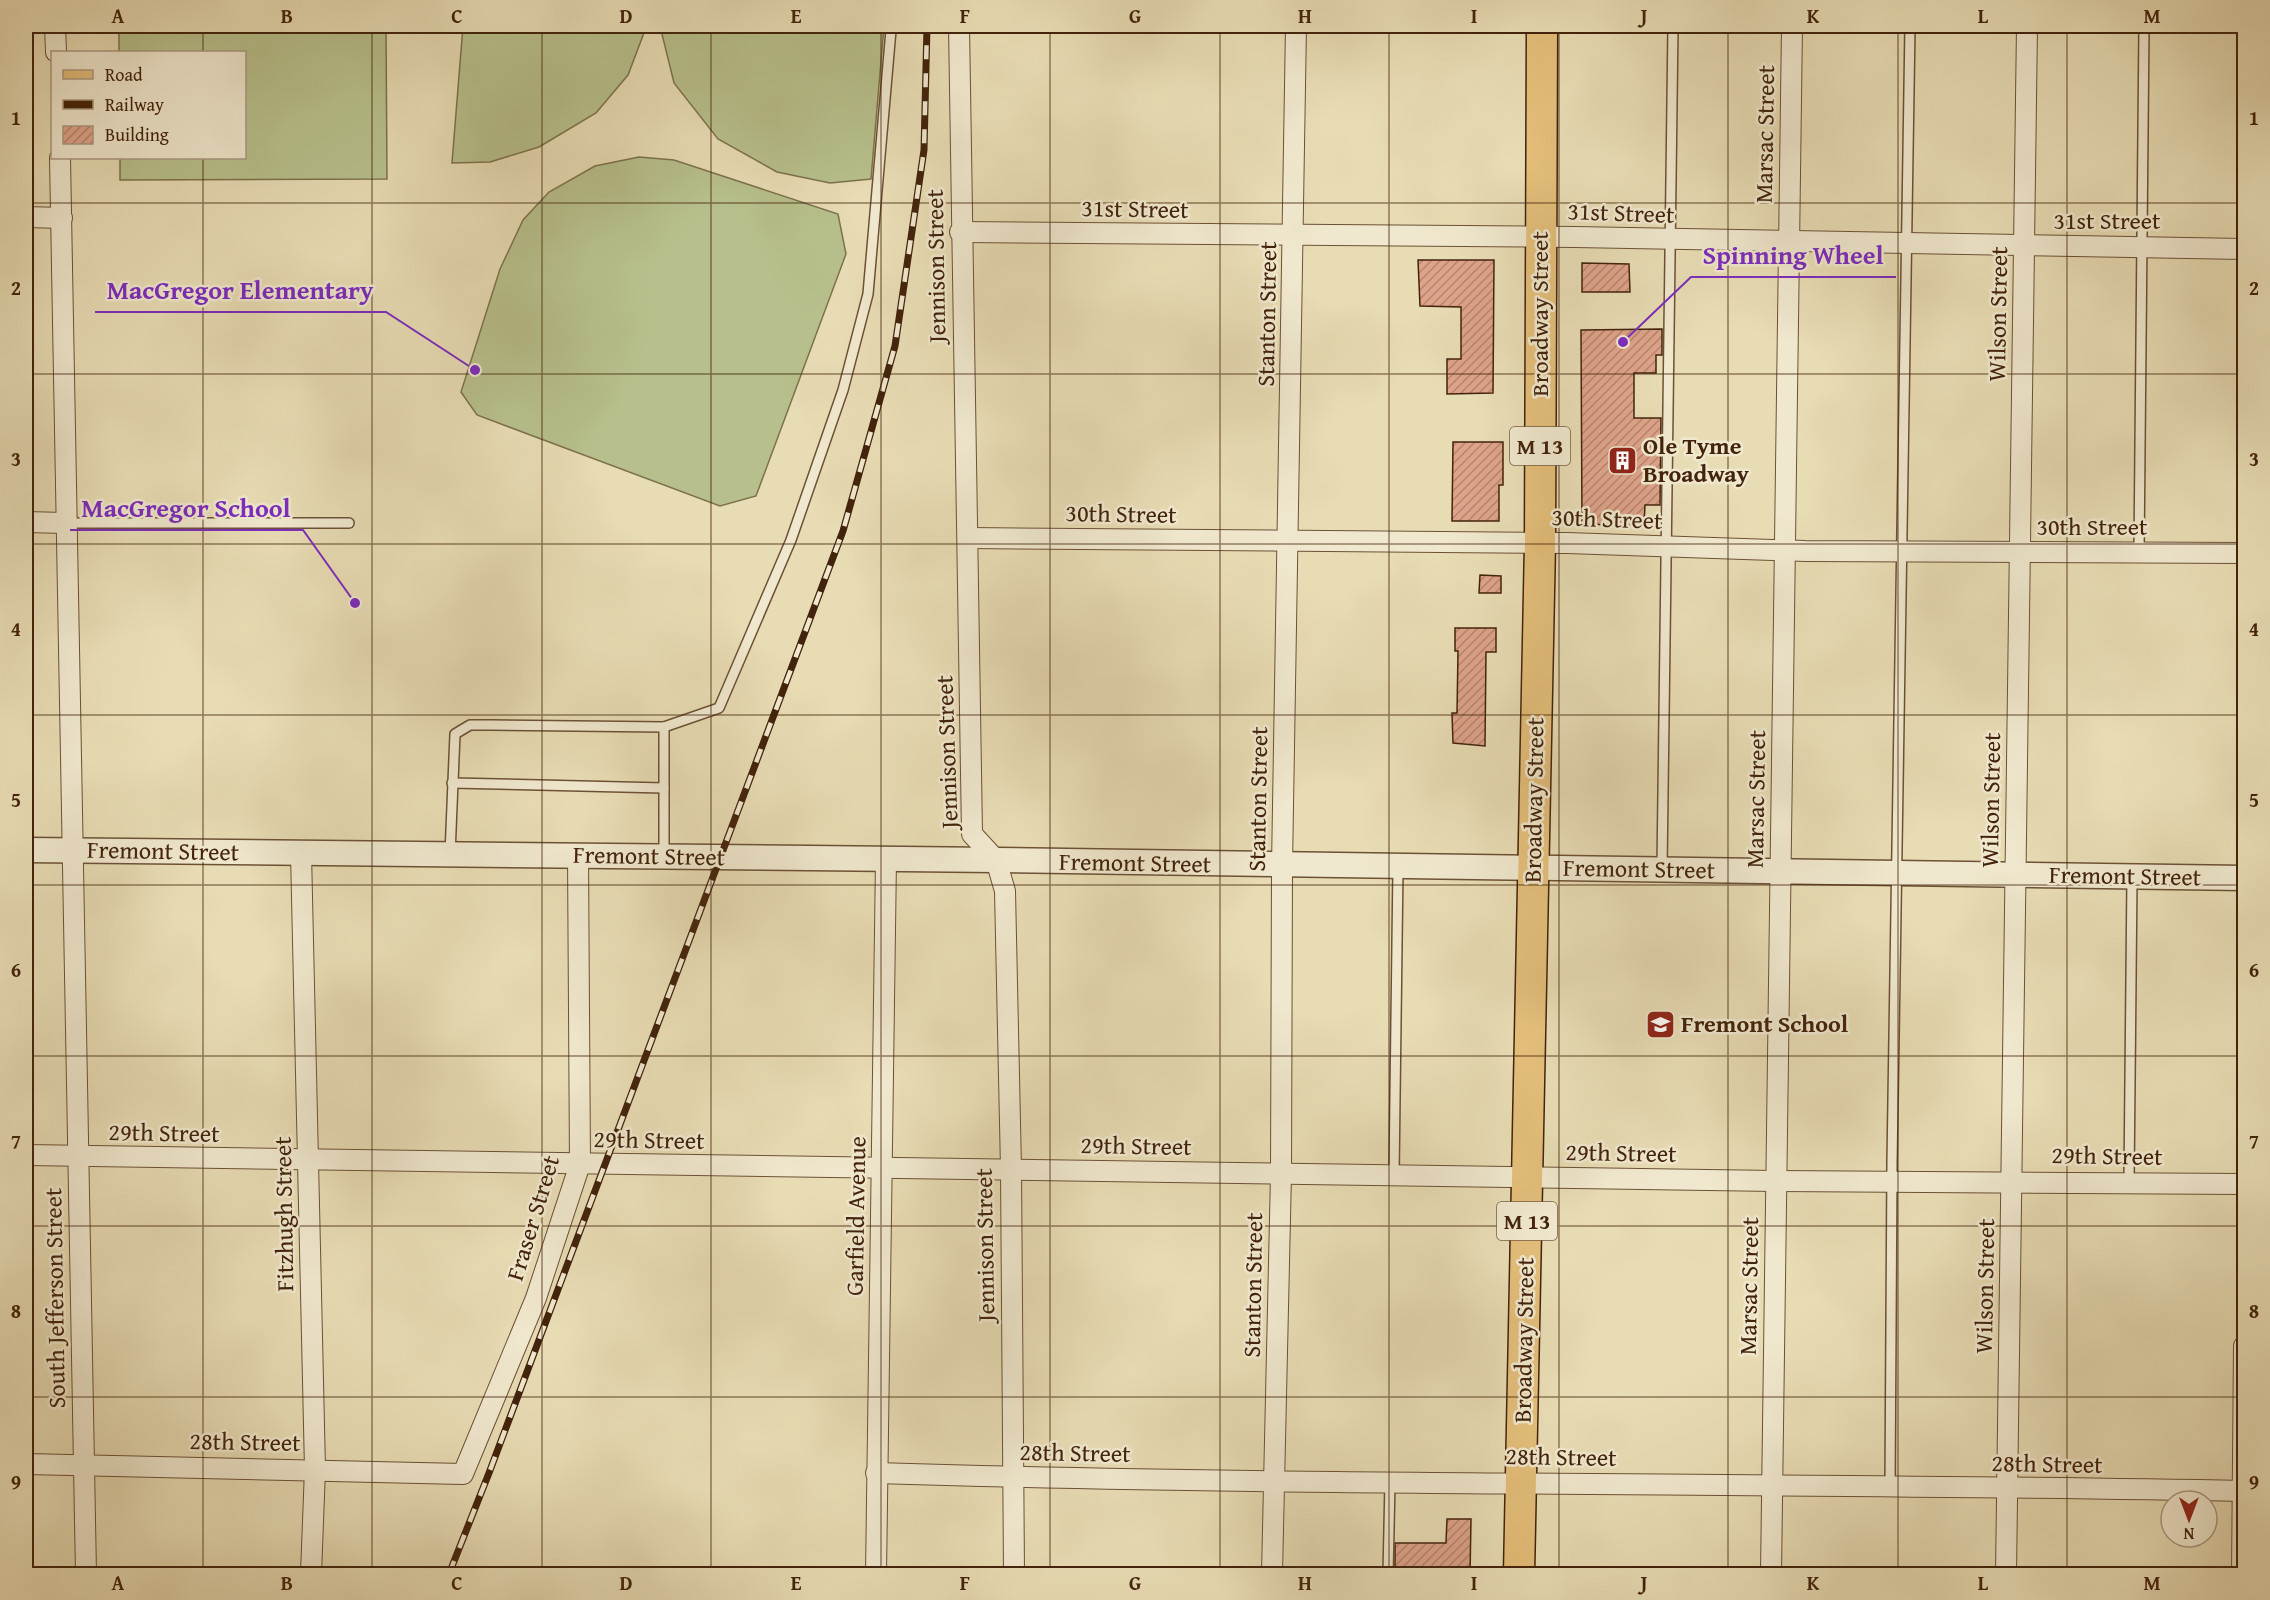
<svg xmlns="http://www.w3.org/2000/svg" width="2270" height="1600" font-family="'Gentium Book Plus',serif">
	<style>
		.grass { fill: #b7c08c; stroke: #7c724c; stroke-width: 1.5 }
		.building { fill: url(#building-hatch); stroke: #42230b; stroke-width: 1.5 }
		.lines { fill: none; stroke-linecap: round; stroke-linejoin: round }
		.service-casing { stroke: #6c5135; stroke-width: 12 }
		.minor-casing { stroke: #6c5135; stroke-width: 22 }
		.tertiary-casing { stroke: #6c5135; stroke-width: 27 }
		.primary-casing { stroke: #42230b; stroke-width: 33 }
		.service { stroke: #f0e8ce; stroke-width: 9 }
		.minor { stroke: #f0e8ce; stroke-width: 20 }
		.tertiary { stroke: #f0e8ce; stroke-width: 24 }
		.primary { stroke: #e4be7a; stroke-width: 30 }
		.rail-casing { stroke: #42230b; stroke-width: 7 }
		.rail { stroke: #f0e8ce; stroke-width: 4.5; stroke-dasharray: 14; stroke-linecap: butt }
		.grid { fill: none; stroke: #42230b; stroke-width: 1.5; stroke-opacity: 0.55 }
		.labels { text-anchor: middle; stroke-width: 5; stroke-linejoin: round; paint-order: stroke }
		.shield { fill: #f0e8ce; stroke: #765e46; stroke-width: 1.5 }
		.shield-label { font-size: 22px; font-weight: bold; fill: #42230b }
		.street-label { font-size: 24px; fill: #42230b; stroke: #f0e8ce }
		.poi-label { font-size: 24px; font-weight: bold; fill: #42230b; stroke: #f0e8ce; text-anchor: start }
		.leader { fill: none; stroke: #7b2cbf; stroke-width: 2 }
		.callout-dot { fill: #7b2cbf; stroke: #f0e8ce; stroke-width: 2 }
		.callout-label { font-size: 26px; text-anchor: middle; font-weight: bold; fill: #7b2cbf; stroke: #f0e8ce; stroke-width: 5; stroke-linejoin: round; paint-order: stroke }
		.neatline { fill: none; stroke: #42230b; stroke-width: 2 }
		.grid-label { font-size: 20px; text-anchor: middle; font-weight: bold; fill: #42230b }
	</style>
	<defs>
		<pattern id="building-hatch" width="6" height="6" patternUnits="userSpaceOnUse" patternTransform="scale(1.5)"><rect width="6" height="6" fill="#dea38a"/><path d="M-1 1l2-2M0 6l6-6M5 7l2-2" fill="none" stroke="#b6846f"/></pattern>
	</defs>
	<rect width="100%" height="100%" fill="#e8dcb4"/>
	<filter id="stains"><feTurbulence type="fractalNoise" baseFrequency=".00333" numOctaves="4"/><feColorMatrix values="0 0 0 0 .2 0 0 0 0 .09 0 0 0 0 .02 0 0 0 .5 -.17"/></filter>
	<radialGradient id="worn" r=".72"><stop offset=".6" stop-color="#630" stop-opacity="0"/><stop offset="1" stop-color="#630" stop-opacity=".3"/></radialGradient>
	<g class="grass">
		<path d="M119 26H386L387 179 120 180V158H244V52H119Z"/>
		<path d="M463 26H645V30L628 75 596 113 539 147 490 162 452 163Z"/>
		<path d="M660 26H884L871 179 830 183 777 172 718 139 674 83Z"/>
		<path d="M639 157 674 160 838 214 846 254 756 496 720 506 477 415 461 392 500 269 523 220 549 192 595 166Z"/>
	</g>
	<g class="building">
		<path d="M1418 260H1494L1493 393 1447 394V359H1461V307L1420 306Z"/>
		<path d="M1582 263 1629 264 1630 292H1582Z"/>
		<path d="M1662 329V355H1656V373H1634V418H1661L1660 505H1645L1644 526 1582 524 1581 330Z"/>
		<path d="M1453 442H1503V485H1499V521H1452Z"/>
		<path d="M1480 575 1501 576V593H1479Z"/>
		<path d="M1455 628H1496V652H1486L1485 746 1453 743 1452 713H1457L1458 651H1455Z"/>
		<path d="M1447 1519H1471L1470 1575H1395V1543H1446Z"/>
	</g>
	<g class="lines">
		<defs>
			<g id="service">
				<path d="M65 523H349"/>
				<path d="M2139 553 2144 26"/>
				<path d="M664 727 719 708 791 540 843 390 868 294 891 30"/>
				<path d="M452 783 664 788"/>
				<path d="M450 854 455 734 470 725H491L664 727V856"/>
				<path d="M1662 869 1673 26"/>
				<path d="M1394 1174 1398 867"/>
				<path d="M2129 1182 2132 877"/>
				<path d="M1890 1488 1892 1163 1910 26"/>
				<path d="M1388 1574 1390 1482"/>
			</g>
			<g id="minor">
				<path d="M55 26 56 52"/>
				<path d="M959 26 972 834 996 860 1005 891 1011 1169 1014 1574"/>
				<path d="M60 158 86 1574"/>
				<path d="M26 217 62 218"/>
				<path d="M960 232 1575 237 2244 249"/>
				<path d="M26 522 65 523"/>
				<path d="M968 538 1567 543 1805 551 2244 553"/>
				<path d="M301 853 315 1469 311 1574"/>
				<path d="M26 1155 1775 1181 2244 1184"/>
				<path d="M26 1464 463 1474 536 1298 580 1164 578 855"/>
				<path d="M876 1473C1332 1487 1788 1482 2244 1491"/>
				<path d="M876 1574 886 859"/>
				<path d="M1272 1574 1281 1174 1282 866 1296 26"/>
				<path d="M1771 1574 1792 26"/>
				<path d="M2006 1574 2027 26"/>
				<path d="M2242 1574 2244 1346"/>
			</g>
			<path id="tertiary" d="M26 850 996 860 2244 878"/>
			<path id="primary" d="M1519 1574 1540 543 1542 26"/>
		</defs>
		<use href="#service" class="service-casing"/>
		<use href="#minor" class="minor-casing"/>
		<use href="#tertiary" class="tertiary-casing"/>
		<use href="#primary" class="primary-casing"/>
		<use href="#service" class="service"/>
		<use href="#minor" class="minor"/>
		<use href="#tertiary" class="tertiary"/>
		<use href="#primary" class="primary"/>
		<defs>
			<path id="rail" d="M449 1574 489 1473 843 531 895 346 924 150 927 26"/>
		</defs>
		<use href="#rail" class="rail-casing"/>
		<use href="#rail" class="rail"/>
	</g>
	<path class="grid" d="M203 26V52M372 26V1574M542 26V1574M711 26V1574M881 26V1574M1050 26V1574M1220 26V1574M1389 26V1574M1559 26V1574M1728 26V1574M1898 26V1574M2067 26V1574M203 158V1574M26 203H2244M26 374H2244M26 544H2244M26 715H2244M26 885H2244M26 1056H2244M26 1226H2244M26 1397H2244"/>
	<defs>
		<symbol id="building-square" viewBox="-11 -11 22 22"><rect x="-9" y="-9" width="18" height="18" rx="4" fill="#8f2418" stroke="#f0e8ce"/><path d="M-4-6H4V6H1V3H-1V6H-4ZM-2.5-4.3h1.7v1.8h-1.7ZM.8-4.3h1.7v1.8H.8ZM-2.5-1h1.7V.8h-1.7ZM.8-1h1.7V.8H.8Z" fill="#fff"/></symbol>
		<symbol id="school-square" viewBox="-11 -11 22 22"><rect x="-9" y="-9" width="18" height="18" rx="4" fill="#8f2418" stroke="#f0e8ce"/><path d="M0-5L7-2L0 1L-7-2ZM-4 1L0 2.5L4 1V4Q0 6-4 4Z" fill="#fff"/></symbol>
	</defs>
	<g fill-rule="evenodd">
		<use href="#building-square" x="1606" y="444" width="33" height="33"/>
		<use href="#school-square" x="1644" y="1008" width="33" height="33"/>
	</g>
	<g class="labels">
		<g class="shield">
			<rect x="1510" y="427" width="60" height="38" rx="4.5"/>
			<rect x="1497" y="1202" width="60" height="38" rx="4.5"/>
		</g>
		<g class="shield-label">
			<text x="1540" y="454">M 13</text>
			<text x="1527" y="1229">M 13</text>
		</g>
		<g class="street-label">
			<text transform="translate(1765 134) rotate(-89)" y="8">Marsac Street</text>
			<text transform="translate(1135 209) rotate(1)" y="8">31st Street</text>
			<text transform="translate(1621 213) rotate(2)" y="8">31st Street</text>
			<text x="2107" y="229">31st Street</text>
			<text transform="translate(936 266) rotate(-91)" y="8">Jennison Street</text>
			<text transform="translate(1267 314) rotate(-89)" y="8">Stanton Street</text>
			<text transform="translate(1540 314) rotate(-90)" y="8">Broadway Street</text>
			<text transform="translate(1998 314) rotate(-89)" y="8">Wilson Street</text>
			<text transform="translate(1121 514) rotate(1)" y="8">30th Street</text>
			<text transform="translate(1607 519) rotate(2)" y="8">30th Street</text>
			<text x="2092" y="535">30th Street</text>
			<text transform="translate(947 752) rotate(-92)" y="8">Jennison Street</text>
			<text transform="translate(1258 799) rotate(-89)" y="8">Stanton Street</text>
			<text transform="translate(1756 799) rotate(-89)" y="8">Marsac Street</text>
			<text transform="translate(1534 800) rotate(-89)" y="8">Broadway Street</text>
			<text transform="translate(1991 800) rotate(-89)" y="8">Wilson Street</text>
			<text transform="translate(163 851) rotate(1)" y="8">Fremont Street</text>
			<text transform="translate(649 856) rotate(1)" y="8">Fremont Street</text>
			<text transform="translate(1135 863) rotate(1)" y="8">Fremont Street</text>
			<text transform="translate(1639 869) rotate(1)" y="8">Fremont Street</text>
			<text transform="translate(2125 876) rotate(1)" y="8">Fremont Street</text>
			<text transform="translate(164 1133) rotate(1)" y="8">29th Street</text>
			<text transform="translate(649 1140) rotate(1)" y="8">29th Street</text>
			<text transform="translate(1136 1146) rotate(1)" y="8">29th Street</text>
			<text transform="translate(1621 1153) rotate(1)" y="8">29th Street</text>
			<text transform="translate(2107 1156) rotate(1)" y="8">29th Street</text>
			<text transform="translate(284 1214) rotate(-91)" y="8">Fitzhugh Street</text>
			<text transform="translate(856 1216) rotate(-89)" y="8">Garfield Avenue</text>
			<text transform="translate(533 1218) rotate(-73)" y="8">Fraser Street</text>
			<text transform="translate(985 1245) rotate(-91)" y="8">Jennison Street</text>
			<text transform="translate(1253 1285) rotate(-89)" y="8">Stanton Street</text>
			<text transform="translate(1749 1286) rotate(-89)" y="8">Marsac Street</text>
			<text transform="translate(1985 1286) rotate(-89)" y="8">Wilson Street</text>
			<text transform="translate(55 1298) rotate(-91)" y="8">South Jefferson Street</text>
			<text transform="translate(1524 1340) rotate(-89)" y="8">Broadway Street</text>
			<text transform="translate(245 1442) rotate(1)" y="8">28th Street</text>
			<text transform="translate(1075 1453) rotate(1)" y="8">28th Street</text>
			<text transform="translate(1561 1457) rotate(1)" y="8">28th Street</text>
			<text transform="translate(2047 1464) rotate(1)" y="8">28th Street</text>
		</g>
		<g class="poi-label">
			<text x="1643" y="454">Ole Tyme<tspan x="1643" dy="28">Broadway</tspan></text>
			<text x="1681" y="1032">Fremont School</text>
		</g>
	</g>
	<path class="leader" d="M1623 342L1691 277H1896M475 370L386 312H95M355 603L303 530H70"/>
	<g class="callout-dot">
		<circle cx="1623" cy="342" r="6"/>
		<circle cx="475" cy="370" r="6"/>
		<circle cx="355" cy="603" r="6"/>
	</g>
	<g class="callout-label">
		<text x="1793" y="264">Spinning Wheel</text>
		<text x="240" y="299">MacGregor Elementary</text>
		<text x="186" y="517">MacGregor School</text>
	</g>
	<rect width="2270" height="1600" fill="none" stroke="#e8dcb4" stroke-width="66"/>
	<rect x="51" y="51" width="195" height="108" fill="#f0e8ce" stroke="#aa9980" stroke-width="1.5"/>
	<rect x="63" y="70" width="30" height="9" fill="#e4be7a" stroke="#aa9980" stroke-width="1.5"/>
	<text x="105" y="81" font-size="18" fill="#42230b">Road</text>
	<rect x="63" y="100" width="30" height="9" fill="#42230b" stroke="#aa9980" stroke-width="1.5"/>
	<text x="105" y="111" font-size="18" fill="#42230b">Railway</text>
	<rect x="63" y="126" width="30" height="18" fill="url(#building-hatch)" stroke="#aa9980" stroke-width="1.5"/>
	<text x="105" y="141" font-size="18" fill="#42230b">Building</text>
	<g transform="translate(2189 1519) rotate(180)"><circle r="28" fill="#f0e8ce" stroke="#aa9980" stroke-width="1.5"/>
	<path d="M0-4.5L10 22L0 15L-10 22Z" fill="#8f2418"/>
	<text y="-9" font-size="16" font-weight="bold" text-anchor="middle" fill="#42230b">N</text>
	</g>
	<rect x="33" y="33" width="2204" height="1534" class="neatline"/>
	<g class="grid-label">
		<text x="118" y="23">A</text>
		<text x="287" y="23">B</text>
		<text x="457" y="23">C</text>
		<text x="626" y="23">D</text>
		<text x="796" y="23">E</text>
		<text x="965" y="23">F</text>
		<text x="1135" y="23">G</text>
		<text x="1305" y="23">H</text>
		<text x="1474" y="23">I</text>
		<text x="1644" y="23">J</text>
		<text x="1813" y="23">K</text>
		<text x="1983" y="23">L</text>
		<text x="2152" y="23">M</text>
		<text x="16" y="125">1</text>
		<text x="2254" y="125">1</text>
		<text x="16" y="295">2</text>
		<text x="2254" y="295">2</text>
		<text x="16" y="466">3</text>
		<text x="2254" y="466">3</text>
		<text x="16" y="636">4</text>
		<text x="2254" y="636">4</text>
		<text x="16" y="807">5</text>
		<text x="2254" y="807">5</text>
		<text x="16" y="977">6</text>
		<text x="2254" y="977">6</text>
		<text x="16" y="1148">7</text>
		<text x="2254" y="1148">7</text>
		<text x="16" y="1318">8</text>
		<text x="2254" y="1318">8</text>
		<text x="16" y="1489">9</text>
		<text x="2254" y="1489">9</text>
		<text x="118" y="1590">A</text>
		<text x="287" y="1590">B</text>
		<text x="457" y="1590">C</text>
		<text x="626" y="1590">D</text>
		<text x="796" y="1590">E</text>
		<text x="965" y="1590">F</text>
		<text x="1135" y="1590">G</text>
		<text x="1305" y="1590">H</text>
		<text x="1474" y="1590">I</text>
		<text x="1644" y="1590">J</text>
		<text x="1813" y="1590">K</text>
		<text x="1983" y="1590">L</text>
		<text x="2152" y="1590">M</text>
	</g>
	<rect width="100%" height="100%" filter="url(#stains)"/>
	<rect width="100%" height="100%" fill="url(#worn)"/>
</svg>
